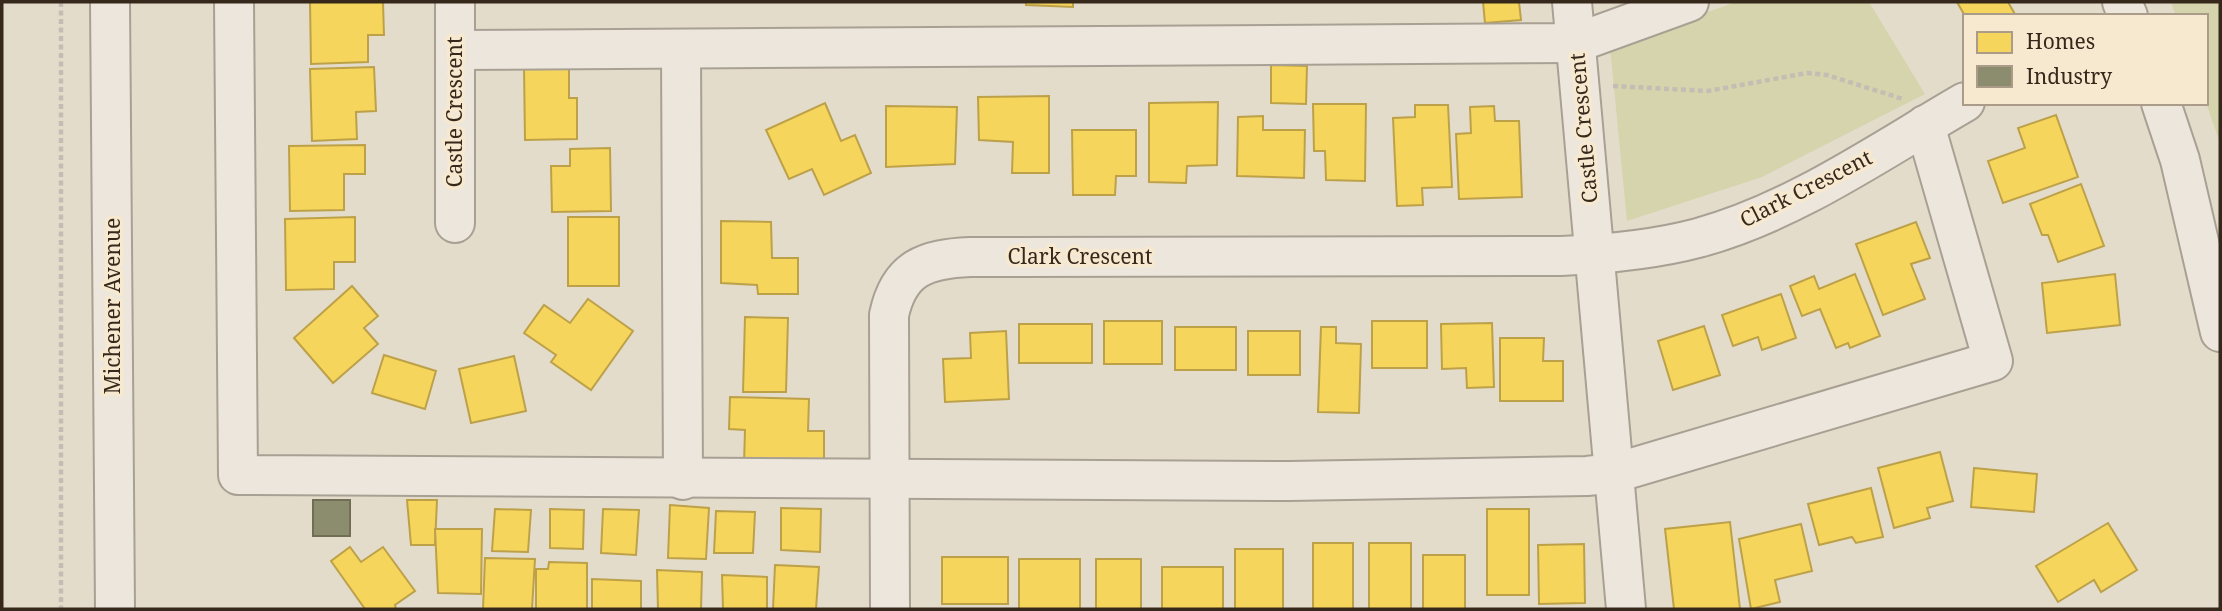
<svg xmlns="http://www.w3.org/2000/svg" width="2222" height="611" font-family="'Noto Serif',serif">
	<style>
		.green { fill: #d5d4ac }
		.homes { fill: #f6d55c; stroke: #bda149; stroke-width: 2 }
		.industry { fill: #8c8c6e; stroke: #726e55; stroke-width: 2 }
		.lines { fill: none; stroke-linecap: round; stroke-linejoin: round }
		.minor-casing { stroke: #a9a094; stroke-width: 42 }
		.path { stroke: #c4bdb3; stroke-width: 4.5; stroke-dasharray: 5 3.5; stroke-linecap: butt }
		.minor { stroke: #ece6dc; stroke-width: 38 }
		.labels { text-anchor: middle; stroke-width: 7; stroke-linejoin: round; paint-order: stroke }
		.street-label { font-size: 21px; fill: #37281c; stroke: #f6e9d0 }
	</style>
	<rect width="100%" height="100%" fill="#e4dcca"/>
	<g class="green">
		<path d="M1736 2H1869L1925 94 1762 177 1627 221 1610 47Z"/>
		<path d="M2171 2H2220V143L2206 103V16H2176Z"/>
	</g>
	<g class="homes">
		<path d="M310 2H383L384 35H368V62L311 64Z"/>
		<path d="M1026 2H1073V7L1026 5Z"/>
		<path d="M1483 2H1519L1521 20 1485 23Z"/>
		<path d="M1957 2H2008L2016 16H1965Z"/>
		<path d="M1271 65 1307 66 1306 104 1271 103Z"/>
		<path d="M524 66H569V98H577V139L525 140Z"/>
		<path d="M374 67 376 111 356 112 357 139 312 141 310 69Z"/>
		<path d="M1049 96V173H1012L1013 142 979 140 978 97Z"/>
		<path d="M1218 102 1217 165 1187 166 1186 183 1149 182V103Z"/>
		<path d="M825 103 841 141 855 135 871 173 824 195 812 169 789 179 766 130Z"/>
		<path d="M1313 104H1366L1365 181 1326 180 1325 151H1314Z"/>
		<path d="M1415 105H1448L1452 187 1422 188 1423 205 1397 206 1393 118 1415 117Z"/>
		<path d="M886 106 957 107 955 164 886 167Z"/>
		<path d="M1494 106 1495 121H1519L1522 197 1459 199 1456 134 1471 133 1470 107Z"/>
		<path d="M2056 115 2078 177 2003 203 1988 161 2025 148 2018 128Z"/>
		<path d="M1263 116V130H1305L1304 178 1237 176 1238 117Z"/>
		<path d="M1072 130H1136V176H1116L1115 195H1073Z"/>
		<path d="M365 145V174H344V210L290 211 289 146Z"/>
		<path d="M610 148 611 211 552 212 551 166H570V149Z"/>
		<path d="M2081 184 2104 246 2058 262 2048 235H2042L2030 204Z"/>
		<path d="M355 217V262H334V289L286 290 285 219Z"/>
		<rect x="568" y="217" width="51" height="69"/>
		<path d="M721 221 771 222 772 258H798V294H758L757 285 721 283Z"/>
		<path d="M1916 222 1930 258 1911 264 1925 299 1883 315 1856 244Z"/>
		<path d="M1855 274 1880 336 1850 348 1848 343 1836 348 1820 309 1802 316 1790 286 1814 276 1819 289Z"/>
		<path d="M2115 274 2120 325 2047 333 2042 283Z"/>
		<path d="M352 286 378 316 364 328 378 344 333 383 294 338Z"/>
		<path d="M1781 294 1796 338 1762 350 1758 337 1733 346 1722 315Z"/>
		<path d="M588 299 633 331 591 390 551 362 556 355 524 333 544 305 570 323Z"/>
		<path d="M745 317 788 318 786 392H743Z"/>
		<rect x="1104" y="321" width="58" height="43"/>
		<rect x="1372" y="321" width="55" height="47"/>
		<path d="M1492 323 1494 387 1467 388 1466 368 1442 369 1441 324Z"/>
		<rect x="1019" y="324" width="73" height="39"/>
		<path d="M1704 326 1720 375 1673 390 1658 341Z"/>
		<rect x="1175" y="327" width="61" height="43"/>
		<path d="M1321 327H1336V343L1361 344 1359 413 1318 412Z"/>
		<path d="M1006 331 1009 399 945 402 943 359 971 358 970 333Z"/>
		<rect x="1248" y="331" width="52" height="44"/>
		<path d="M1500 338H1544L1543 361H1563V401H1500Z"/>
		<path d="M384 355 436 371 425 409 372 393Z"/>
		<path d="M514 356 526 411 471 423 459 369Z"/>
		<path d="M730 397 809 399 808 431H824V465L744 463 745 430 729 429Z"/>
		<path d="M1940 452 1953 501 1927 508 1930 518 1894 528 1878 468Z"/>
		<path d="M1974 468 2037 474 2034 512 1971 507Z"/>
		<path d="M1871 488 1883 537 1856 543 1852 537 1819 545 1808 504Z"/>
		<path d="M407 500H437L435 545H411Z"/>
		<path d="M670 505 709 508 706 559 668 558Z"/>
		<path d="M781 508 821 509 820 552 781 550Z"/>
		<path d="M495 509 531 510 528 552 492 551Z"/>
		<path d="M550 509 584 510 583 549 550 548Z"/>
		<path d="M603 509 639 510 636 555 601 553Z"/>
		<rect x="1487" y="509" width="42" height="86"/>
		<path d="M716 511 755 512 753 553H714Z"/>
		<path d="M1730 522 1740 609H1674L1665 529Z"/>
		<path d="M2108 523 2137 570 2101 592 2094 580 2058 602 2036 566Z"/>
		<path d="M1801 524 1812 571 1775 580 1780 602 1751 609 1739 539Z"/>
		<path d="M435 529H482L481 594 438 593Z"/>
		<rect x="1313" y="543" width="40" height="66"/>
		<rect x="1369" y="543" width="42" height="66"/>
		<path d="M1584 544 1585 603 1539 604 1538 545Z"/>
		<path d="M350 547 361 562 383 547 415 591 395 605 396 609H365L331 561Z"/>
		<rect x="1235" y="549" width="48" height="60"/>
		<rect x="1423" y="555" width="42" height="54"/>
		<rect x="942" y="557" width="66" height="47"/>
		<path d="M485 558 535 559 532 609H483Z"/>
		<rect x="1019" y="559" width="61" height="50"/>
		<rect x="1096" y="559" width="45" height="50"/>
		<path d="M549 562 587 563V609H536V569H548Z"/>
		<path d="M775 565 819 567 816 609H773Z"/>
		<rect x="1162" y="567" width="61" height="42"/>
		<path d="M657 570 702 572 701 609H658Z"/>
		<path d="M722 575 767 577V609H723Z"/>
		<path d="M592 579 641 581V609H592Z"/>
	</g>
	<rect class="industry" x="313" y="500" width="37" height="36"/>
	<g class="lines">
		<defs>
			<g id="minor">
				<path d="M110 2 115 609"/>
				<path d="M234 2 238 475 1289 481 1587 476 1615 473 1993 361 1925 125"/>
				<path d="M1572 2 1626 609"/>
				<path d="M2122 2 2128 16"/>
				<path d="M455 50 1576 43 1689 2"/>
				<path d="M681 50 683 480"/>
				<path d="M2161 103 2180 160 2220 332"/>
				<path d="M455 223V2"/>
				<path d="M890 609 889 315C899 268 925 259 970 257L1561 256C1607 254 1653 250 1698 238 1794 212 1880 151 1965 102"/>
			</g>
		</defs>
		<use href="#minor" class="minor-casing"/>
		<g class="path">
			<path d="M61 2V609"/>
			<path d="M1613 86 1708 91 1807 73 1827 75 1903 99"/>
		</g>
		<use href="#minor" class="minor"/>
	</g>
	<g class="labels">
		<g class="street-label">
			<text transform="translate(455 112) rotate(-90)" y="7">Castle Crescent</text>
			<text transform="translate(1584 128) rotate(-95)" y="7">Castle Crescent</text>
			<text transform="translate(1806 189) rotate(-27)" y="7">Clark Crescent</text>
			<text x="1080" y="264">Clark Crescent</text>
			<text transform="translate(113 306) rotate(-90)" y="7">Michener Avenue</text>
		</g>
	</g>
	<rect width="2222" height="611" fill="none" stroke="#37281c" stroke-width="7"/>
	<rect x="1963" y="14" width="245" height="91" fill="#f6e9d0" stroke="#aa9c88" stroke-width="2"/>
	<rect x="1977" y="32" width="35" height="21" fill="#f6d55c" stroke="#aa9c88" stroke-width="2"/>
	<text x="2026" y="49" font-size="21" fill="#37281c">Homes</text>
	<rect x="1977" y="66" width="35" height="21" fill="#8c8c6e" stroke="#aa9c88" stroke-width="2"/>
	<text x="2026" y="84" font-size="21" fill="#37281c">Industry</text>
</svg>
